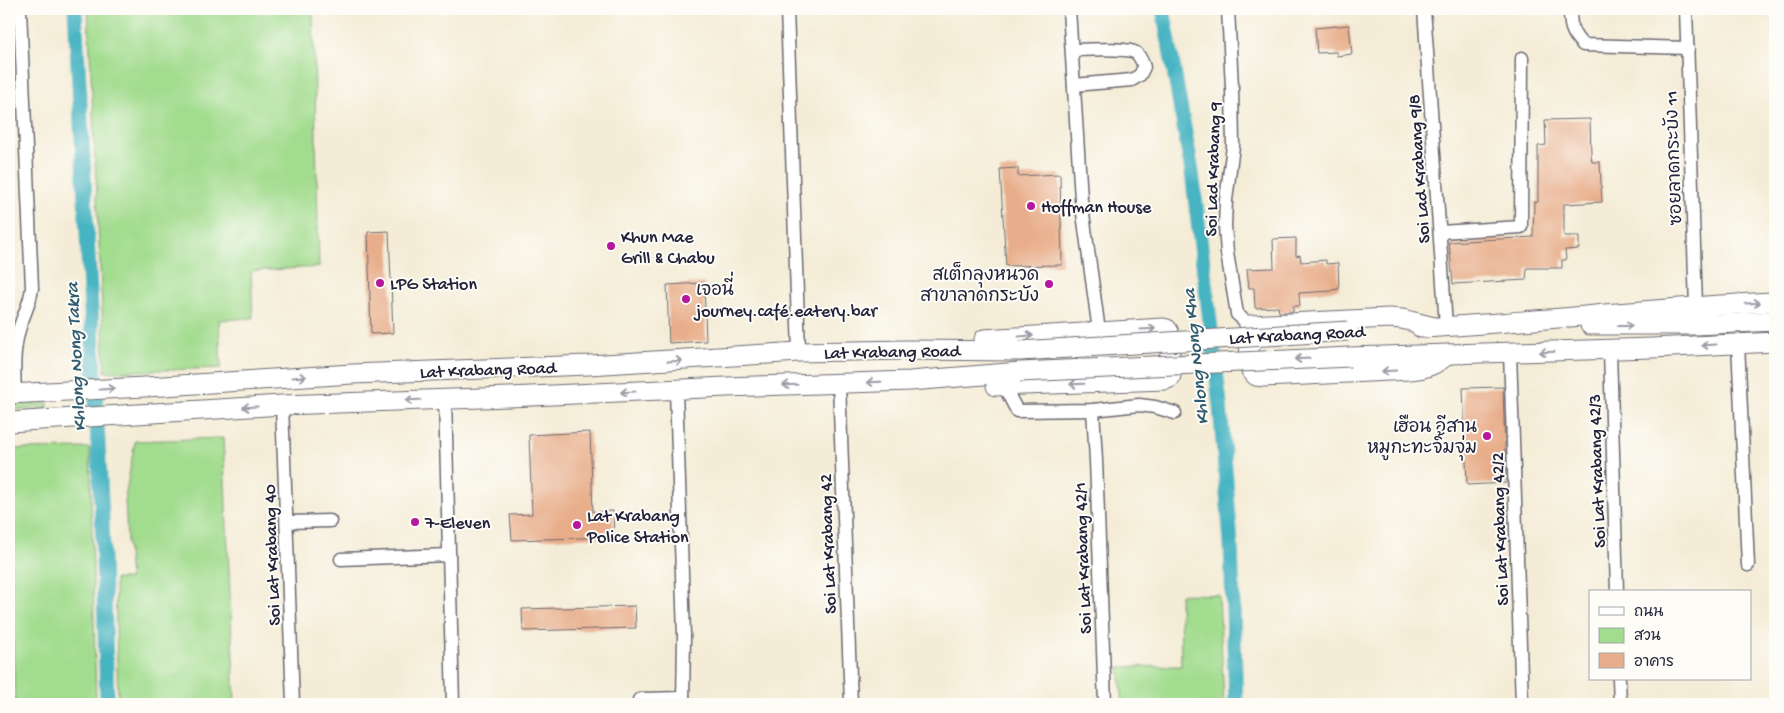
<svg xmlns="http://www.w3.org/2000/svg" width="1784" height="713" font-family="'Gochi Hand','Playpen Sans Thai',sans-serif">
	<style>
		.green { fill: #a2dc8e; stroke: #627f64 }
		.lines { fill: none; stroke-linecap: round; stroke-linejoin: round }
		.canal { stroke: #46b4c2; stroke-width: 15 }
		.building { fill: #e8ad8a }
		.street-casing { stroke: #6c6971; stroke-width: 15 }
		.primary-casing { stroke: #6c6971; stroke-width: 21 }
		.street { stroke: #fff; stroke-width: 12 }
		.primary { stroke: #fff; stroke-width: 19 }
		.primary-bridge-casing { stroke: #6c6971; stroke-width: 21; stroke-linecap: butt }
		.primary-bridge { stroke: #fff; stroke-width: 19 }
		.oneway { stroke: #9c9ca7 }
		.poi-dot { fill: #b5179e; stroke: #fdfcf7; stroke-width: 2 }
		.labels { text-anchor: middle; stroke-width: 4; stroke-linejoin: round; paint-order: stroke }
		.street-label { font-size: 18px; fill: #22223b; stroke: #fdfcf7 }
		.poi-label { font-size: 18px; fill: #22223b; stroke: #fdfcf7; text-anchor: start }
		.water-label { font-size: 19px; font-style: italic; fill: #305c71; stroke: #fdfcf7 }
	</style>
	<rect width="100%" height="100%" fill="#fdfcf7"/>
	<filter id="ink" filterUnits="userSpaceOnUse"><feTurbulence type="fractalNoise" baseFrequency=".02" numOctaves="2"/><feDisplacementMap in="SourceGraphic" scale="10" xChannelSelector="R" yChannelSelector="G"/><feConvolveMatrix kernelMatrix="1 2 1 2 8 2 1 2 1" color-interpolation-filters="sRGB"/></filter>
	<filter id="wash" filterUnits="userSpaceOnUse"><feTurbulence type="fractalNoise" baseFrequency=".0096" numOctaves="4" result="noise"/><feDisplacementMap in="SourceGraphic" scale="20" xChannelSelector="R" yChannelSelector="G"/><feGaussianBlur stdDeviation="1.12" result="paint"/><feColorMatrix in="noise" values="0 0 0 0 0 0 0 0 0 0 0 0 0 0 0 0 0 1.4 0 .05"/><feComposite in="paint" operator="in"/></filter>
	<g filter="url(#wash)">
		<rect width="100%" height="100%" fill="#f4ecd6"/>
		<g class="green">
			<path d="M88 9H313L319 267 251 271 253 318 219 320 221 368 105 372Z"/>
			<path d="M48 403V408L9 410V405Z"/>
			<path d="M223 438 235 704H118L115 579H130L127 540 125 498 135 441Z"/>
			<path d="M90 448 96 704H15L9 517V449Z"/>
			<path d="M1180 594 1219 595 1224 704H1123L1119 667 1181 666Z"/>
		</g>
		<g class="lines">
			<g class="canal">
				<path d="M75 9 102 518 107 704"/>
				<path d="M1163 9 1192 172 1220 404 1231 544 1236 704"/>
			</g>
		</g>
		<g id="blocks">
			<g class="building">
				<path d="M1349 25 1352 54 1337 56 1336 52 1317 53 1315 28Z"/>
				<path d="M1590 119 1591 154 1592 162H1600L1602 202 1564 204V236H1579V249L1565 250 1566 260H1562V268H1527L1526 280 1453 284 1449 242 1533 237 1534 202H1538V146L1546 145 1545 120Z"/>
				<path d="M1018 168V176L1060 174 1062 265 1006 266 1000 169Z"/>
				<path d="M389 231 393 333 371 334 368 232Z"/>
				<path d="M1296 238V256L1300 255 1301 262 1326 260V264L1338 263 1339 289 1332 290V291L1299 293 1300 306H1293V312H1279L1278 307 1255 308 1254 288H1249L1247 269 1274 268 1273 239Z"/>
				<path d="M704 283 706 341 669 343 667 285Z"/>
				<path d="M1503 387 1506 483 1467 485 1463 388Z"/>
				<path d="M590 432 593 512 613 511 614 537 512 540 510 515 532 514 529 435Z"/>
				<path d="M635 606 636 628 523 631 522 609Z"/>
			</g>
		</g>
	</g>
	<g filter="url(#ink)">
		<use href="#blocks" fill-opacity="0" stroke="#6c6971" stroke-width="1"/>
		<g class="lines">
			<defs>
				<g id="street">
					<path d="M787 9 799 352"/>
					<path d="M1069 9 1081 199 1099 331"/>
					<path d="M1228 9 1232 87 1233 146 1226 200 1225 226 1227 253 1237 314 1249 325"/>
					<path d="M1424 9 1446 326"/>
					<path d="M1570 9C1570 25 1571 33 1583 45L1688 48"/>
					<path d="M1686 9 1696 306"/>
					<path d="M1072 50C1084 50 1127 47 1136 53 1141 57 1142 62 1144 67L1140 75 1132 80 1074 85"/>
					<path d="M1440 232 1521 227 1522 58"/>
					<path d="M1738 343 1748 565"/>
					<path d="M1610 350 1617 592"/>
					<path d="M1510 353 1522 704"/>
					<path d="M839 383 851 704"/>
					<path d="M1004 386 1017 411 1093 410 1139 405 1155 407 1175 413"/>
					<path d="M676 390 684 635 683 704"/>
					<path d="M15 393C14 372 13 351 19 330 23 315 30 305 32 288L20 9"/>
					<path d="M445 398 453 704"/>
					<path d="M282 405 293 704"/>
					<path d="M1093 410 1096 460 1105 704"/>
					<path d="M287 522 330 521"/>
					<path d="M341 559 449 555"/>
					<path d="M1619 679 1620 704"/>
					<path d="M638 704 639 700 642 699 683 698"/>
				</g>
				<g id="primary">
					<path d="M1590 325H1695L1775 321"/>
					<path d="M1434 327 1402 319 1389 318 1249 325 1250 369 1256 376 1264 377 1410 370C1427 369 1436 364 1449 354"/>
					<path d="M1421 328C1540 322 1657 307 1775 302"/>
					<path d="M984 339 1163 328 1167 329 1169 332 1171 375 1170 378 1165 380 996 386"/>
					<path d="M1350 357 1652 348 1775 342"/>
					<path d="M9 394 164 386 352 374 589 365 799 352 908 350 1020 351"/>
					<path d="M9 422 282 405 509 397 726 387 910 381 1020 372"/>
				</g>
			</defs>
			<use href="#street" class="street-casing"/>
			<use href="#primary" class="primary-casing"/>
			<use href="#street" class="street"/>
			<use href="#primary" class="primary"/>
			<defs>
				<g id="primary-bridge">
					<path d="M1020 351 1348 331"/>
					<path d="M1020 372 1350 357"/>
				</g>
			</defs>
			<use href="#primary-bridge" class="primary-bridge-casing"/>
			<use href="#primary-bridge" class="primary-bridge"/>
		</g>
		<defs><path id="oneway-shaft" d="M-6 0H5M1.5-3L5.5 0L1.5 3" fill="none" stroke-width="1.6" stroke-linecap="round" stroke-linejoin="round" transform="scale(1.25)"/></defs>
		<g class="oneway">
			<use href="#oneway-shaft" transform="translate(1753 303) rotate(-3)"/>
			<use href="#oneway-shaft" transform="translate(1625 326)"/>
			<use href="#oneway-shaft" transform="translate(1148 329) rotate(-3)"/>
			<use href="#oneway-shaft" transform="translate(1026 336) rotate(-4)"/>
			<use href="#oneway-shaft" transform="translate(1709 345) rotate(177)"/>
			<use href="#oneway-shaft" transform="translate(1547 352) rotate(178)"/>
			<use href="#oneway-shaft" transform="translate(1302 359) rotate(177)"/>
			<use href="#oneway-shaft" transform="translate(675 361) rotate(-3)"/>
			<use href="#oneway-shaft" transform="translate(1389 371) rotate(177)"/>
			<use href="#oneway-shaft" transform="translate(299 377) rotate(-4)"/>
			<use href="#oneway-shaft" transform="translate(874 382) rotate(178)"/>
			<use href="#oneway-shaft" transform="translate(1077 384) rotate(178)"/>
			<use href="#oneway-shaft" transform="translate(790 385) rotate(178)"/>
			<use href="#oneway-shaft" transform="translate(107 389) rotate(-3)"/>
			<use href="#oneway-shaft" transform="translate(628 392) rotate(177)"/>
			<use href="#oneway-shaft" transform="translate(413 400) rotate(178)"/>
			<use href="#oneway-shaft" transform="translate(250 407) rotate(177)"/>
		</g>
	</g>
	<g class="poi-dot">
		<circle cx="1031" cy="206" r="5"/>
		<circle cx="611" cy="246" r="5"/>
		<circle cx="380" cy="283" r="5"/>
		<circle cx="1049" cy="284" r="5"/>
		<circle cx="686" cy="299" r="5"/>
		<circle cx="1487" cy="436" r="5"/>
		<circle cx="415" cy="522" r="5"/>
		<circle cx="577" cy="525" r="5"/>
	</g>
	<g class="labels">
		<g class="street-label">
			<text transform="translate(1673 158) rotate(-92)" y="6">ซอยลาดกระบัง 11</text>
			<text transform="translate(1212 169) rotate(-88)" y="6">Soi Lad Krabang 9</text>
			<text transform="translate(1418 169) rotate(-94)" y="6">Soi Lad Krabang 9/8</text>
			<text transform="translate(1297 334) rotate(-3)" y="6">Lat Krabang Road</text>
			<text transform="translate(892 351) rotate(-1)" y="6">Lat Krabang Road</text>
			<text transform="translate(488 369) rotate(-2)" y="6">Lat Krabang Road</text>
			<text transform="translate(1596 471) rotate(-92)" y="6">Soi Lat Krabang 42/3</text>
			<text transform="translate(1499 529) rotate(-92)" y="6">Soi Lat Krabang 42/2</text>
			<text transform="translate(827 544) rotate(-92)" y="6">Soi Lat Krabang 42</text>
			<text transform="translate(271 555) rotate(-92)" y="6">Soi Lat Krabang 40</text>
			<text transform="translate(1082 558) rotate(-92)" y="6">Soi Lat Krabang 42/1</text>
		</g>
		<g class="poi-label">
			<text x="1041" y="212">Hoffman House</text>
			<text x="621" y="242">Khun Mae<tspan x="621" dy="21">Grill &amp; Chabu</tspan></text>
			<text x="1039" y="280" text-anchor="end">สเต็กลุงหนวด<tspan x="1039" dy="21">สาขาลาดกระบัง</tspan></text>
			<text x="390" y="289">LPG Station</text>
			<text x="696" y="295">เจอนี่<tspan x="696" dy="21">journey.café.eatery.bar</tspan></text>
			<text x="1477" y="432" text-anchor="end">เฮือน อีสาน<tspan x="1477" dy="21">หมูกะทะจิ้มจุ่ม</tspan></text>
			<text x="587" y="521">Lat Krabang<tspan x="587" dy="21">Police Station</tspan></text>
			<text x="425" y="528">7-Eleven</text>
		</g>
		<g class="water-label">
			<text transform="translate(74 357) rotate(-93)" y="7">Khlong Nong Takra</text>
			<text transform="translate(1194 357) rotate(-96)" y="7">Khlong Nong Kha</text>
		</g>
	</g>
	<rect width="1784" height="713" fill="none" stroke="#fdfcf7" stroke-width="30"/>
	<rect x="1589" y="590" width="162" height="90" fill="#fdfcf7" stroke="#a5a5ac"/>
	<rect x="1599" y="607" width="25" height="8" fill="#ffffff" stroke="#a5a5ac"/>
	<text x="1634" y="616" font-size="15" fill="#22223b">ถนน</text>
	<rect x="1599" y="628" width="25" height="15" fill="#a2dc8e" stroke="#a5a5ac"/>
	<text x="1634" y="640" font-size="15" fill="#22223b">สวน</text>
	<rect x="1599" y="653" width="25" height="15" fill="#e8ad8a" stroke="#a5a5ac"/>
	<text x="1634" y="666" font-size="15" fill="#22223b">อาคาร</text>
</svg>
